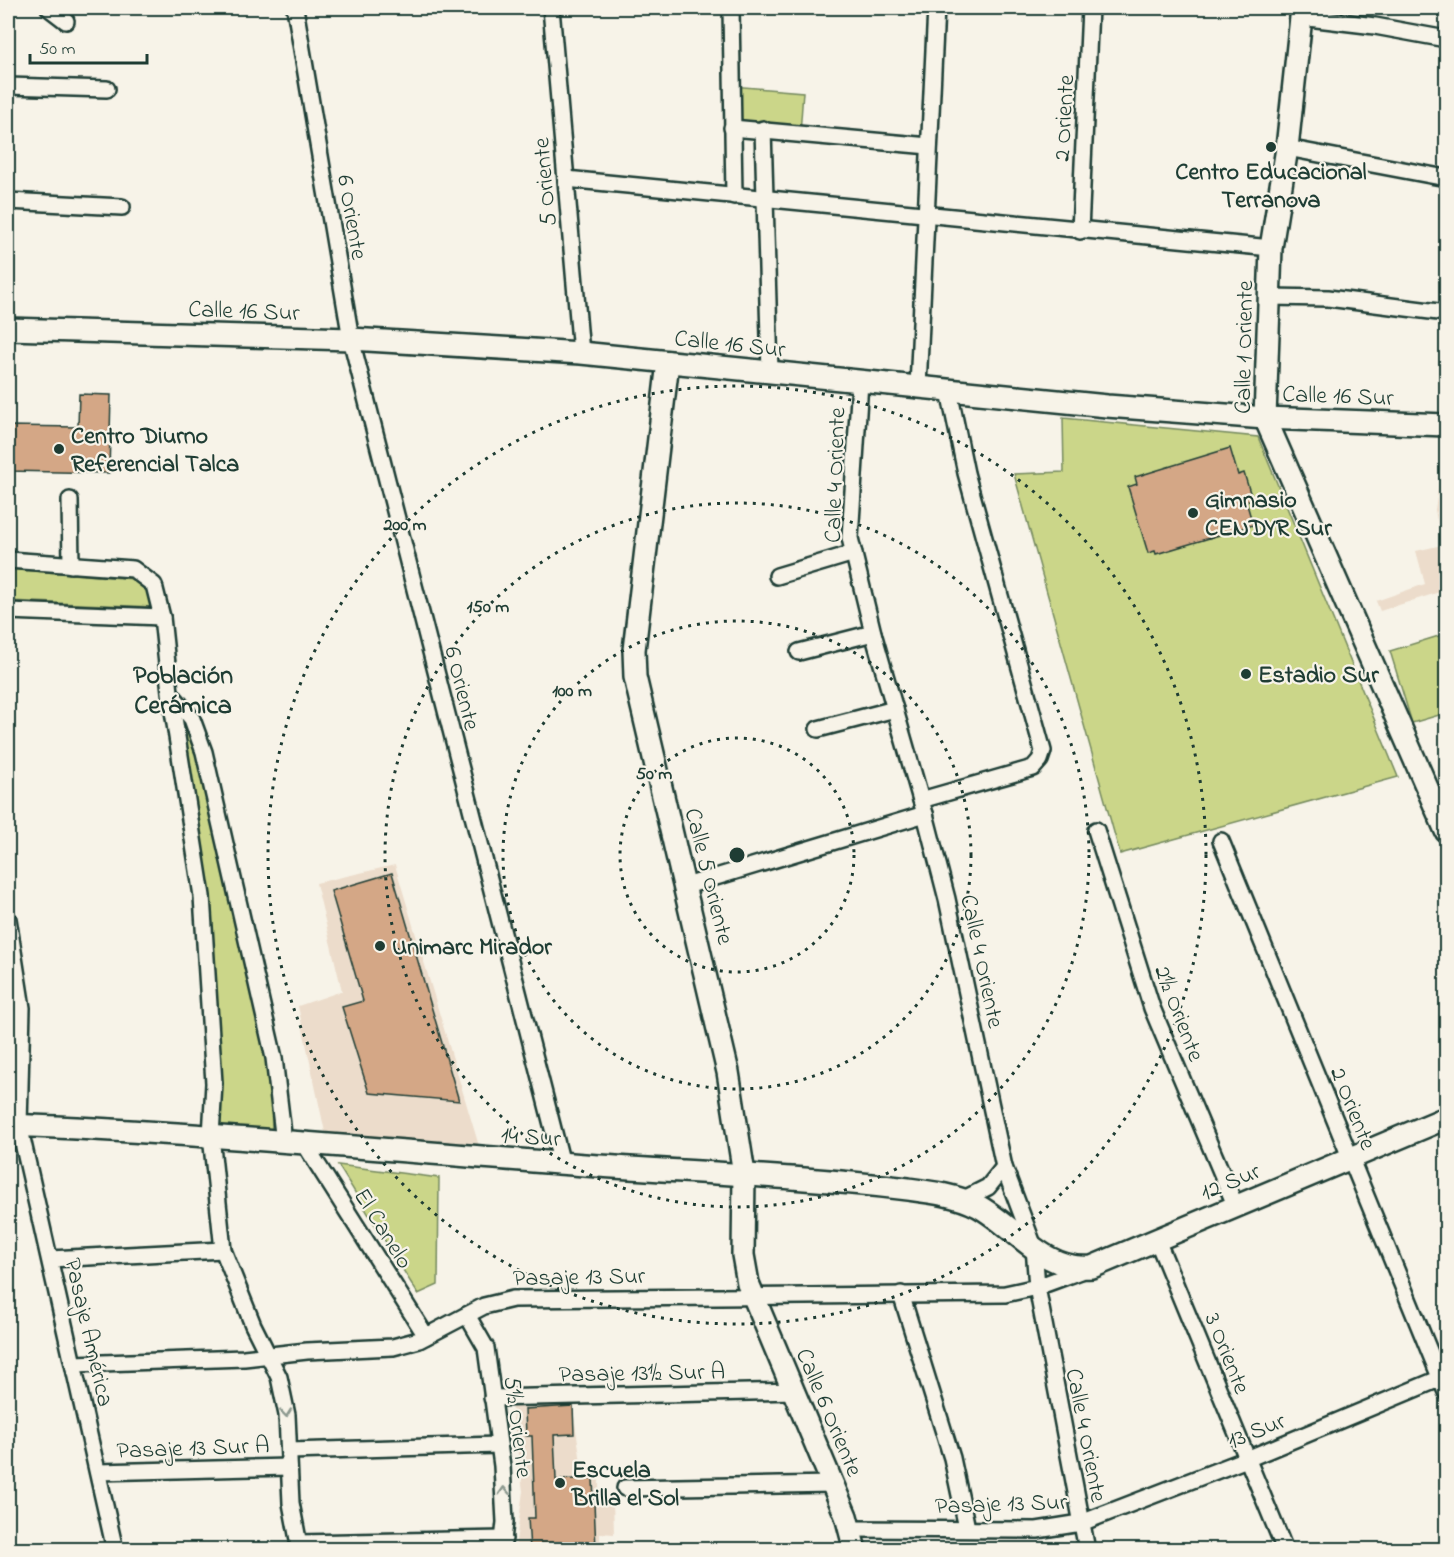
<svg xmlns="http://www.w3.org/2000/svg" width="1454" height="1557" font-family="'Indie Flower',sans-serif">
	<style>
		.built { fill: #ecdccb }
		.green { fill: #cbd689; stroke: #758a5e; stroke-width: 1.5 }
		.building { fill: #d4a786; stroke: #1f3d34; stroke-width: 1.5 }
		.lines { fill: none; stroke-linecap: round; stroke-linejoin: round }
		.street-casing { stroke: #1f3d34; stroke-width: 20 }
		.secondary-casing { stroke: #1f3d34; stroke-width: 26 }
		.street { stroke: #f7f3e8; stroke-width: 15 }
		.secondary { stroke: #f7f3e8; stroke-width: 21 }
		.oneway { stroke: #8b988e }
		.ring { fill: none; stroke: #1f3d34; stroke-width: 3; stroke-dasharray: 3 6 }
		.poi-dot { fill: #1f3d34; stroke: #f7f3e8; stroke-width: 2 }
		.labels { text-anchor: middle; stroke-width: 4.5; stroke-linejoin: round; paint-order: stroke }
		.street-label { font-size: 24px; fill: #1f3d34; stroke: #f7f3e8 }
		.poi-label { font-size: 24px; font-weight: bold; fill: #1f3d34; stroke: #f7f3e8; text-anchor: start }
		.neighbourhood-label { font-size: 26px; font-weight: bold; fill: #1f3d34; stroke: #f7f3e8 }
		.centre { fill: #1f3d34; stroke: #f7f3e8; stroke-width: 3 }
		.ring-label { font-size: 18px; text-anchor: middle; font-weight: bold; fill: #1f3d34; stroke: #f7f3e8; stroke-width: 4.5; stroke-linejoin: round; paint-order: stroke }
	</style>
	<rect width="100%" height="100%" fill="#f7f3e8"/>
	<filter id="ink" filterUnits="userSpaceOnUse"><feTurbulence type="fractalNoise" baseFrequency=".0167" numOctaves="2"/><feDisplacementMap in="SourceGraphic" scale="12" xChannelSelector="R" yChannelSelector="G"/><feConvolveMatrix kernelMatrix="1 2 1 2 8 2 1 2 1" color-interpolation-filters="sRGB"/></filter>
	<g filter="url(#ink)">
		<g class="built">
			<path d="M1445 445 1446 590 1380 611 1376 601 1425 584 1416 551 1442 545 1435 510Z"/>
			<path d="M395 865 479 1146 326 1137 298 1006 342 991 316 883Z"/>
			<path d="M572 1403 583 1475H599V1499L613 1500 614 1534 600 1533V1549H515L523 1491 511 1404Z"/>
		</g>
		<g class="green">
			<path d="M731 86 803 92 800 133 732 128Z"/>
			<path d="M1063 418 1258 437 1398 777 1120 854 1014 474 1064 472Z"/>
			<path d="M8 569 135 579 151 590 155 607 8 601Z"/>
			<path d="M1442 635 1446 650V713L1412 723 1390 651Z"/>
			<path d="M176 705 189 724 270 1057 272 1136 218 1132Z"/>
			<path d="M338 1165 439 1178 438 1285 418 1294Z"/>
		</g>
		<g class="building">
			<path d="M79 394 111 395 109 473 8 471V426L78 427Z"/>
			<path d="M1230 448 1238 475 1244 473 1252 499 1246 501 1253 525 1156 554 1155 551 1148 553 1128 487 1137 484 1135 477Z"/>
			<path d="M392 873 459 1101 369 1093 342 1007 363 1001 331 891Z"/>
			<path d="M573 1406 574 1434 554 1435 556 1480 593 1478 596 1550H530L528 1518H535L532 1436H526L525 1409Z"/>
		</g>
		<g class="lines">
			<defs>
				<g id="street">
					<path d="M49 8 66 21"/>
					<path d="M295 8 351 339 562 1164"/>
					<path d="M551 8 581 353"/>
					<path d="M731 8 734 196"/>
					<path d="M1300 17 1375 26 1446 39"/>
					<path d="M8 86 107 89"/>
					<path d="M732 128 929 146"/>
					<path d="M763 129 770 372"/>
					<path d="M1287 148 1446 178"/>
					<path d="M566 179 1271 248"/>
					<path d="M8 201 122 207"/>
					<path d="M1080 231 1090 8"/>
					<path d="M1269 297 1328 298 1446 313"/>
					<path d="M860 382 850 538 873 633 925 814 947 899 1004 1167 1034 1247 1037 1287 1087 1550"/>
					<path d="M918 387 936 8"/>
					<path d="M70 500 71 565"/>
					<path d="M8 560 133 569 154 585 162 617 170 692 202 896 214 1083 211 1136 223 1250 253 1325 279 1377 287 1415 291 1503 300 1550"/>
					<path d="M777 576 854 553"/>
					<path d="M8 611 162 617"/>
					<path d="M799 652 873 633"/>
					<path d="M172 695 192 719 204 752 274 1058 284 1142"/>
					<path d="M818 729 895 709"/>
					<path d="M921 800 1033 768 1040 760 1043 751 966 473 949 391"/>
					<path d="M1096 830 1152 1008 1236 1207"/>
					<path d="M1221 841 1446 1392"/>
					<path d="M686 886 925 814"/>
					<path d="M8 919 22 1008 19 1125 115 1550"/>
					<path d="M304 1143 426 1336"/>
					<path d="M962 1200 988 1187 1004 1167"/>
					<path d="M1157 1240 1285 1550"/>
					<path d="M50 1259 223 1250"/>
					<path d="M901 1294 952 1458 967 1528"/>
					<path d="M467 1315 486 1348 502 1466 505 1522 502 1550"/>
					<path d="M74 1364 244 1358 307 1351 393 1347 419 1340 484 1306 513 1299 1005 1294 1037 1287 1086 1269"/>
					<path d="M492 1398 794 1391"/>
					<path d="M289 1451 499 1445"/>
					<path d="M98 1472 289 1467"/>
					<path d="M625 1488 832 1484"/>
					<path d="M851 1529 1037 1530 1081 1523 1247 1459 1446 1376"/>
					<path d="M298 1543 504 1539"/>
				</g>
				<g id="secondary">
					<path d="M1302 8 1287 148 1271 248 1265 418 1446 831"/>
					<path d="M8 329 351 339 581 353 1107 406 1265 418 1446 425"/>
					<path d="M668 362 634 650 635 677 728 1072 744 1174 743 1255 748 1283 846 1516 855 1550"/>
					<path d="M8 1125C191 1132 374 1149 558 1163 674 1172 791 1175 908 1189 931 1192 956 1195 978 1206 1016 1227 1044 1272 1092 1267L1446 1118"/>
				</g>
			</defs>
			<use href="#street" class="street-casing"/>
			<use href="#secondary" class="secondary-casing"/>
			<use href="#street" class="street"/>
			<use href="#secondary" class="secondary"/>
		</g>
		<defs><path id="oneway-chevron" d="M-2-3.5L2.5 0L-2 3.5" fill="none" stroke-width="1.6" stroke-linecap="round" stroke-linejoin="round" transform="scale(1.5)"/></defs>
		<g class="oneway">
			<use href="#oneway-chevron" transform="translate(286 1413) rotate(84)"/>
			<use href="#oneway-chevron" transform="translate(504 1491) rotate(-93)"/>
		</g>
	</g>
	<g class="ring">
		<circle cx="737" cy="855" r="117"/>
		<circle cx="737" cy="855" r="234"/>
		<circle cx="737" cy="855" r="352"/>
		<circle cx="737" cy="855" r="469"/>
	</g>
	<g class="poi-dot">
		<circle cx="1271" cy="147" r="6"/>
		<circle cx="59" cy="449" r="6"/>
		<circle cx="1193" cy="513" r="6"/>
		<circle cx="1246" cy="674" r="6"/>
		<circle cx="380" cy="946" r="6"/>
		<circle cx="560" cy="1483" r="6"/>
	</g>
	<g class="labels">
		<g class="street-label">
			<text transform="translate(1063 118) rotate(-87)" y="8">2 Oriente</text>
			<text transform="translate(544 182) rotate(-95)" y="8">5 Oriente</text>
			<text transform="translate(353 217) rotate(80)" y="8">6 Oriente</text>
			<text transform="translate(244 310) rotate(2)" y="8">Calle 16 Sur</text>
			<text transform="translate(730 343) rotate(6)" y="8">Calle 16 Sur</text>
			<text transform="translate(1243 347) rotate(-89)" y="8">Calle 1 Oriente</text>
			<text transform="translate(1338 395) rotate(2)" y="8">Calle 16 Sur</text>
			<text transform="translate(834 475) rotate(-88)" y="8">Calle 4 Oriente</text>
			<text transform="translate(463 688) rotate(76)" y="8">6 Oriente</text>
			<text transform="translate(710 876) rotate(76)" y="8">Calle 5 Oriente</text>
			<text transform="translate(983 961) rotate(78)" y="8">Calle 4 Oriente</text>
			<text transform="translate(1180 1013) rotate(69)" y="8">2½ Oriente</text>
			<text transform="translate(1354 1108) rotate(68)" y="8">2 Oriente</text>
			<text transform="translate(531 1136) rotate(4)" y="8">14 Sur</text>
			<text transform="translate(1230 1181) rotate(-23)" y="8">12 Sur</text>
			<text transform="translate(384 1228) rotate(58)" y="8">El Canelo</text>
			<text transform="translate(579 1276) rotate(-1)" y="8">Pasaje 13 Sur</text>
			<text transform="translate(90 1332) rotate(77)" y="8">Pasaje América</text>
			<text transform="translate(1228 1353) rotate(68)" y="8">3 Oriente</text>
			<text transform="translate(642 1372) rotate(-1)" y="8">Pasaje 13½ Sur A</text>
			<text transform="translate(830 1412) rotate(67)" y="8">Calle 6 Oriente</text>
			<text transform="translate(519 1427) rotate(83)" y="8">5½ Oriente</text>
			<text transform="translate(1256 1430) rotate(-22)" y="8">13 Sur</text>
			<text transform="translate(1087 1435) rotate(79)" y="8">Calle 4 Oriente</text>
			<text transform="translate(193 1447) rotate(-2)" y="8">Pasaje 13 Sur A</text>
			<text transform="translate(1001 1503) rotate(-2)" y="8">Pasaje 13 Sur</text>
		</g>
		<g class="poi-label">
			<text x="1271" y="179" text-anchor="middle">Centro Educacional<tspan x="1271" dy="28">Terranova</tspan></text>
			<text x="71" y="443">Centro Diurno<tspan x="71" dy="28">Referencial Talca</tspan></text>
			<text x="1205" y="507">Gimnasio<tspan x="1205" dy="28">CENDYR Sur</tspan></text>
			<text x="1258" y="682">Estadio Sur</text>
			<text x="392" y="954">Unimarc Mirador</text>
			<text x="572" y="1477">Escuela<tspan x="572" dy="28">Brilla el Sol</tspan></text>
		</g>
		<g class="neighbourhood-label">
			<text x="183" y="683">Población<tspan x="183" dy="30">Cerámica</tspan></text>
		</g>
	</g>
	<circle cx="737" cy="855" r="9" class="centre"/>
	<g class="ring-label">
		<text x="405" y="530">200 m</text>
		<text x="488" y="612">150 m</text>
		<text x="572" y="696">100 m</text>
		<text x="654" y="779">50 m</text>
	</g>
	<rect width="1454" height="1557" fill="none" stroke="#f7f3e8" stroke-width="30"/>
	<rect x="15" y="15" width="1424" height="1527" fill="none" stroke="#1f3d34" stroke-width="2" filter="url(#ink)"/>
	<path d="M30 54v9h117v-9" fill="none" stroke="#1f3d34" stroke-width="3"/>
	<text x="39" y="54" font-size="18" fill="#1f3d34" stroke="#f7f3e8" stroke-width="4.5" paint-order="stroke">50 m</text>
</svg>
